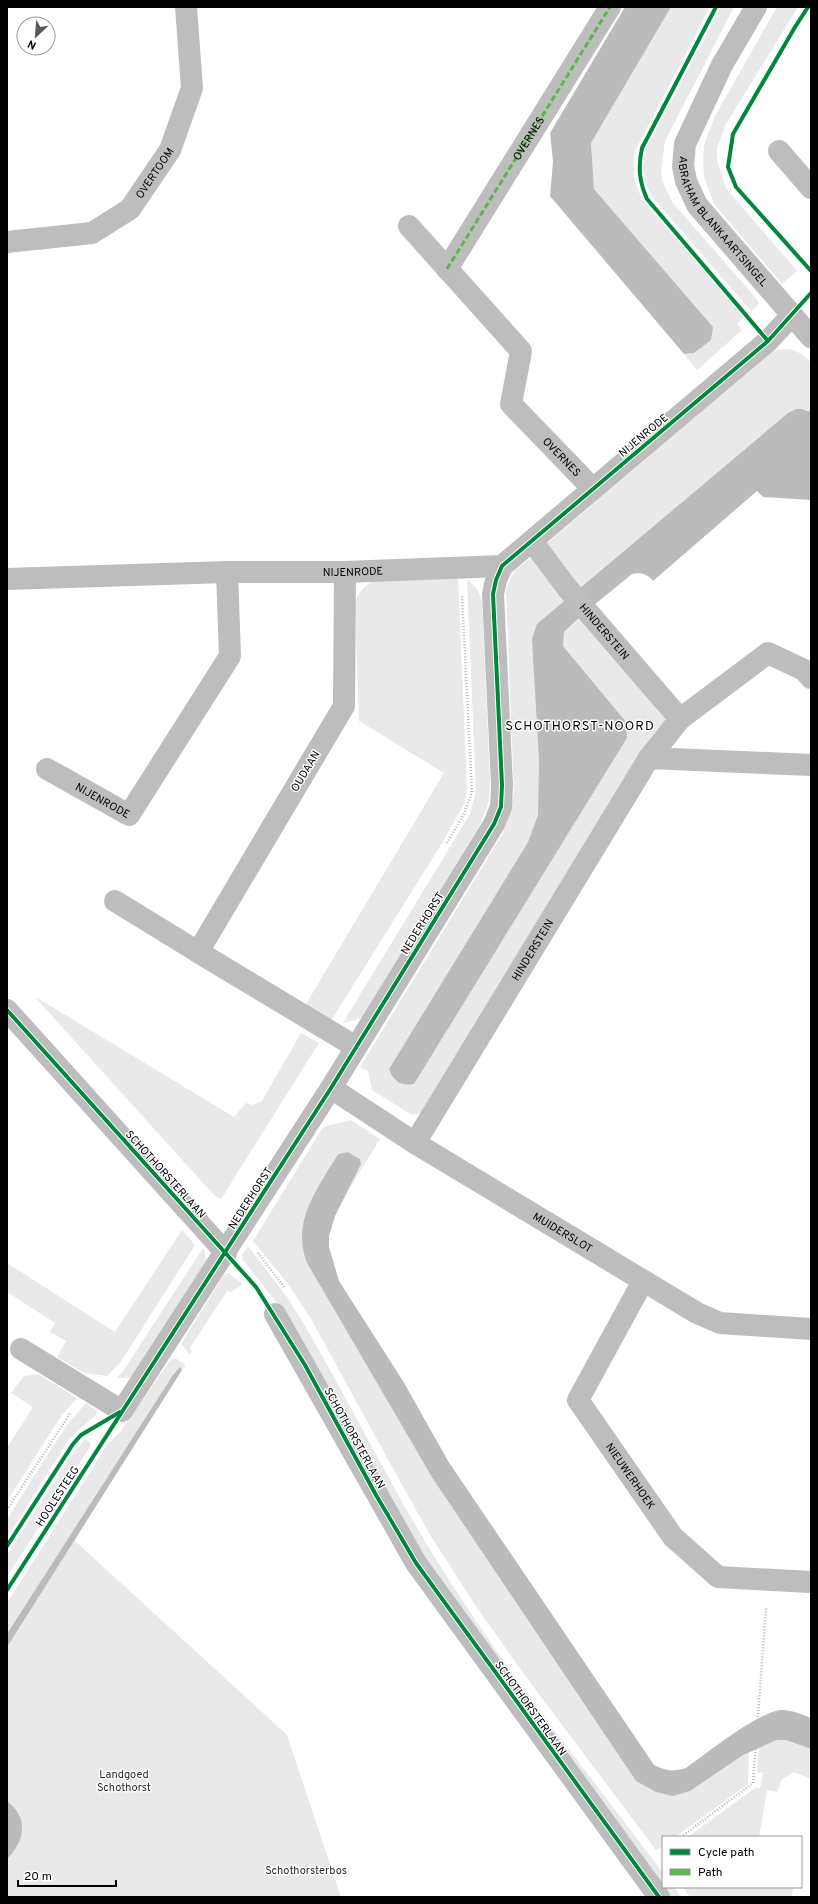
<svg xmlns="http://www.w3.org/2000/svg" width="818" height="1904" font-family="Overpass,sans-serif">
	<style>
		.green { fill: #e9e9e9 }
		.water { fill: #bbb }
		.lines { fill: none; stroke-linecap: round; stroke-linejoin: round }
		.path { stroke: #b8b8b8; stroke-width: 2.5; stroke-dasharray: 1 2; stroke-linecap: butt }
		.minor { stroke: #bdbdbd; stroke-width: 22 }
		.quiet { stroke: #58b947; stroke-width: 3; stroke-dasharray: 6 3; stroke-linecap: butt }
		.cycleway-casing { stroke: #fff; stroke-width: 6 }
		.cycleway { stroke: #00873e; stroke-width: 4 }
		.labels { text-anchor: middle; stroke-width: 3; stroke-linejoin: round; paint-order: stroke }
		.street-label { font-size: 11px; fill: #000; stroke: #fff }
		.park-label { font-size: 11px; fill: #2e2e2e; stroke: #fff }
		.quarter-label { font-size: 13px; letter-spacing: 1px; fill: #000; stroke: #fff }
	</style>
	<rect width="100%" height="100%" fill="#fff"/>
	<g class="green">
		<path d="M671 7H710L636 149C631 169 634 186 645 203L744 317 737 324 742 330 697 370 684 354 694 353 713 327 594 189 591 143Z"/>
		<path d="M721 7H734L665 141 661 170 662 180 672 202 756 298 759 304 751 311 655 200C643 183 640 166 647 147Z"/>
		<path d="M777 7H798L726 124 717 148V160L726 188 797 271 782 284 714 204 704 177 703 161 704 145 715 116Z"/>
		<path d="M788 349C798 351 805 355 811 363V412C802 408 797 408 788 413L579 588 544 546 769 354 775 350Z"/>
		<path d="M533 556 568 598 539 760 538 815 528 842 389 1069C393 1081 401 1088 414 1084L627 738 587 675 563 646 564 632 583 614 603 644 666 720 563 879 487 1003 488 1009 425 1112 412 1115 372 1090 368 1071 360 1067 503 833 514 794 506 589 515 570Z"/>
		<path d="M458 577 467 789 465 802 442 843 329 1024 303 1009 444 773 359 721 355 605C357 596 361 588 370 583 382 577 441 578 458 577Z"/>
		<path d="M467 579 477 589 482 601 490 780 489 801 481 823 362 1018 343 1023 470 814 476 791Z"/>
		<path d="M34 996 234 1117 246 1103 253 1105 262 1101 301 1033 319 1043 221 1199 215 1196 204 1184Z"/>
		<path d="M351 1120 380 1139 343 1199 361 1164 360 1159 348 1152 338 1154 314 1193 308 1208 307 1263 433 1479 636 1781 749 1752 748 1784 675 1837H663V1846L656 1850 529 1681 473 1602 429 1533 401 1483 311 1319 289 1285 253 1241 323 1127Z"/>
		<path d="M182 1230 195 1245 120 1363 107 1376 84 1373 57 1357 66 1341 50 1332 55 1323 7 1292V1263L115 1332Z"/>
		<path d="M248 1246 287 1297 304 1324C346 1396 383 1471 426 1543 495 1658 582 1765 663 1873V1887H674L681 1897H668L415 1543 284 1312 243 1260 242 1255Z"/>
		<path d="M203 1248 205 1252 206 1263 133 1378H117L124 1370Z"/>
		<path d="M228 1273 243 1284 231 1292 227 1291 190 1348 192 1351 190 1355 181 1344 223 1276Z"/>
		<path d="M171 1359H177L186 1366 182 1370V1369L74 1540 287 1735 341 1897H7V1603L107 1445 121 1431Z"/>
		<path d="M38 1374 77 1398 61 1416 7 1501V1448L33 1407 11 1393 24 1376Z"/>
		<path d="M86 1403 97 1411V1414L69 1439 7 1538V1519L66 1426Z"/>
		<path d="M85 1439 90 1442V1447L7 1577V1555L68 1460Z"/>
		<path d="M777 1740H786L811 1749V1779L794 1772 782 1779 777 1792 767 1790 759 1837H688L755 1788H760L763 1773 757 1772 759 1748Z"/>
		<path d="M683 1887H794L791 1897H690Z"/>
	</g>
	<g class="water">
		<path d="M625 7H671L591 143 594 189 713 327 711 340 694 353 684 354 550 196 553 162 550 133Z"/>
		<path d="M796 409H802L811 412V500L763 497 757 491 653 581C648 574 640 572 632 574L583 614 564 632 563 646 626 722 627 738 414 1084C401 1087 393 1081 389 1069L528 842 538 815 539 760 532 639 537 624 788 413Z"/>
		<path d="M348 1152 360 1159 361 1164 335 1216 329 1236V1247L339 1281 403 1381 448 1461 654 1765C666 1771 673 1772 686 1768 707 1753 758 1712 781 1710 792 1710 801 1714 811 1718V1749L786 1740H777L743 1755 690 1791 673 1796 656 1792 636 1781 433 1479 307 1263C291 1222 317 1189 338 1154Z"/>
		<path d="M180 1367 182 1370 7 1647V1634L173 1375Z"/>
		<path d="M7 1801C29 1818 25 1841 7 1859Z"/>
	</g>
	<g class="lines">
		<g class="path">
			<path d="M447 843 464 814 472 792 462 596"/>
			<path d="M258 1253 284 1287"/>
			<path d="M7 1510 71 1412"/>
			<path d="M681 1837 753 1783 766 1608"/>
		</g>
		<g class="minor">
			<path id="s1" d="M756 7 722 65 685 144 683 166 686 181 697 205 811 337"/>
			<path d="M779 151 811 188"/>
			<path id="s2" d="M409 226 521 351 511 404 593 489"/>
			<path id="s3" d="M7 242 92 233 130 209 170 150 192 88 186 7"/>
			<path id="s4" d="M447 269 610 7"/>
			<path id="s5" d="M532 541 568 589 680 719"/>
			<path d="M345 572 344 706 198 952 356 1047"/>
			<path id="s6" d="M7 579 227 572H345L502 566 768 341 792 315"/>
			<path d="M649 758 680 719 768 653 804 670 811 678"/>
			<path id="s7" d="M47 769 129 815 230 656 227 572"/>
			<path d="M115 901 198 952"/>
			<path d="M7 1010 226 1253"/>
			<path id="s8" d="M331 1088 415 1143 697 1313 720 1323 811 1329"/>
			<path id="s9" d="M415 1143 649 758 811 765"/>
			<path id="s10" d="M643 1281 578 1400 673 1537 718 1577 811 1582"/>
			<path d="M275 1314 416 1563 659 1897"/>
			<path d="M21 1349 122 1411 331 1088 494 824 501 807 502 785 493 594 496 580 502 566"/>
		</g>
		<path class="quiet" d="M447 269 610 7"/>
		<defs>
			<g id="cycleway">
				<path d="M716 7 642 148C638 167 639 181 647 199L768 341"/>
				<path d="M808 7 795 27 733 134 728 167 736 187 811 271"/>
				<path d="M7 1010 256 1287 305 1365 376 1495 416 1563 659 1897"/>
				<path d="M7 1546 73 1444 81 1435 120 1412"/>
				<path d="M7 1590 331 1088 494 824 501 807 502 785 493 594 496 580 502 566 768 341 811 293"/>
			</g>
		</defs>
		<use href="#cycleway" class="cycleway-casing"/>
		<use href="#cycleway" class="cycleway"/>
	</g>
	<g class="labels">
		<g class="street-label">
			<text dy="4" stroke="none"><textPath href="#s4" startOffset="154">OVERNES</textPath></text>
			<text dy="4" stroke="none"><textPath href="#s3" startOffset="174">OVERTOOM</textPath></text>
			<text dy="4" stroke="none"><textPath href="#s1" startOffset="245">ABRAHAM BLANKAARTSINGEL</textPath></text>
			<text transform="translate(643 435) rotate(-40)" y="4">NIJENRODE</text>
			<text dy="4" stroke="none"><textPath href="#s2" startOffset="295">OVERNES</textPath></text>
			<text dy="4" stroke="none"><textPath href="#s6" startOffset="346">NIJENRODE</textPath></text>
			<text dy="4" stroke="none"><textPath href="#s5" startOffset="116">HINDERSTEIN</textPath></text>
			<text transform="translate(305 771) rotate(-59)" y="4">OUDAAN</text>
			<text dy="4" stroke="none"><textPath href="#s7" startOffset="64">NIJENRODE</textPath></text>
			<text transform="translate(422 923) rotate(-58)" y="4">NEDERHORST</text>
			<text dy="4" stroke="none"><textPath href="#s9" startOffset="226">HINDERSTEIN</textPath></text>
			<text transform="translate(166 1174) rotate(48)" y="4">SCHOTHORSTERLAAN</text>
			<text transform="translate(250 1198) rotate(-57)" y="4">NEDERHORST</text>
			<text dy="4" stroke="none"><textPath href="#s8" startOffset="273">MUIDERSLOT</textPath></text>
			<text transform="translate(355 1438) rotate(61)" y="4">SCHOTHORSTERLAAN</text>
			<text dy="4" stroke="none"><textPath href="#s10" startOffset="228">NIEUWERHOEK</textPath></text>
			<text transform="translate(57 1496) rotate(-57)" y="4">HOOLESTEEG</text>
			<text transform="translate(531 1708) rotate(54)" y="4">SCHOTHORSTERLAAN</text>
		</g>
		<g class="park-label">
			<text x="124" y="1778">Landgoed<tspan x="124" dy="13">Schothorst</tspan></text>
			<text x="306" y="1874">Schothorsterbos</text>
		</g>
		<g class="quarter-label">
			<text x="580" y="730">SCHOTHORST-NOORD</text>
		</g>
	</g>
	<rect width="818" height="1904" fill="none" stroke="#000000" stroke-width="16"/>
	<rect x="662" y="1836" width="140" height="52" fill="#ffffff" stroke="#999999"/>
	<rect x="670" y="1849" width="20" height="6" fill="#00873e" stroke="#999999"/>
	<text x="698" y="1856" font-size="12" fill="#000000">Cycle path</text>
	<rect x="670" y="1869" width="20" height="6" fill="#58b947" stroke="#999999"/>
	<text x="698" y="1876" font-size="12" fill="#000000">Path</text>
	<g transform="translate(36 36) rotate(206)"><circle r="19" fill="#ffffff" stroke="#999999"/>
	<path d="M0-3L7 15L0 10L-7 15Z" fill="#595959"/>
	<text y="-6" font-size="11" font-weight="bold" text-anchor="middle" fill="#000000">N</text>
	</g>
	<path d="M18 1880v6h98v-6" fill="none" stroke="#000000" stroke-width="2"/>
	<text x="24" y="1880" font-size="12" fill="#000000" stroke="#ffffff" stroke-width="3" paint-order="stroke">20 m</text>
</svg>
